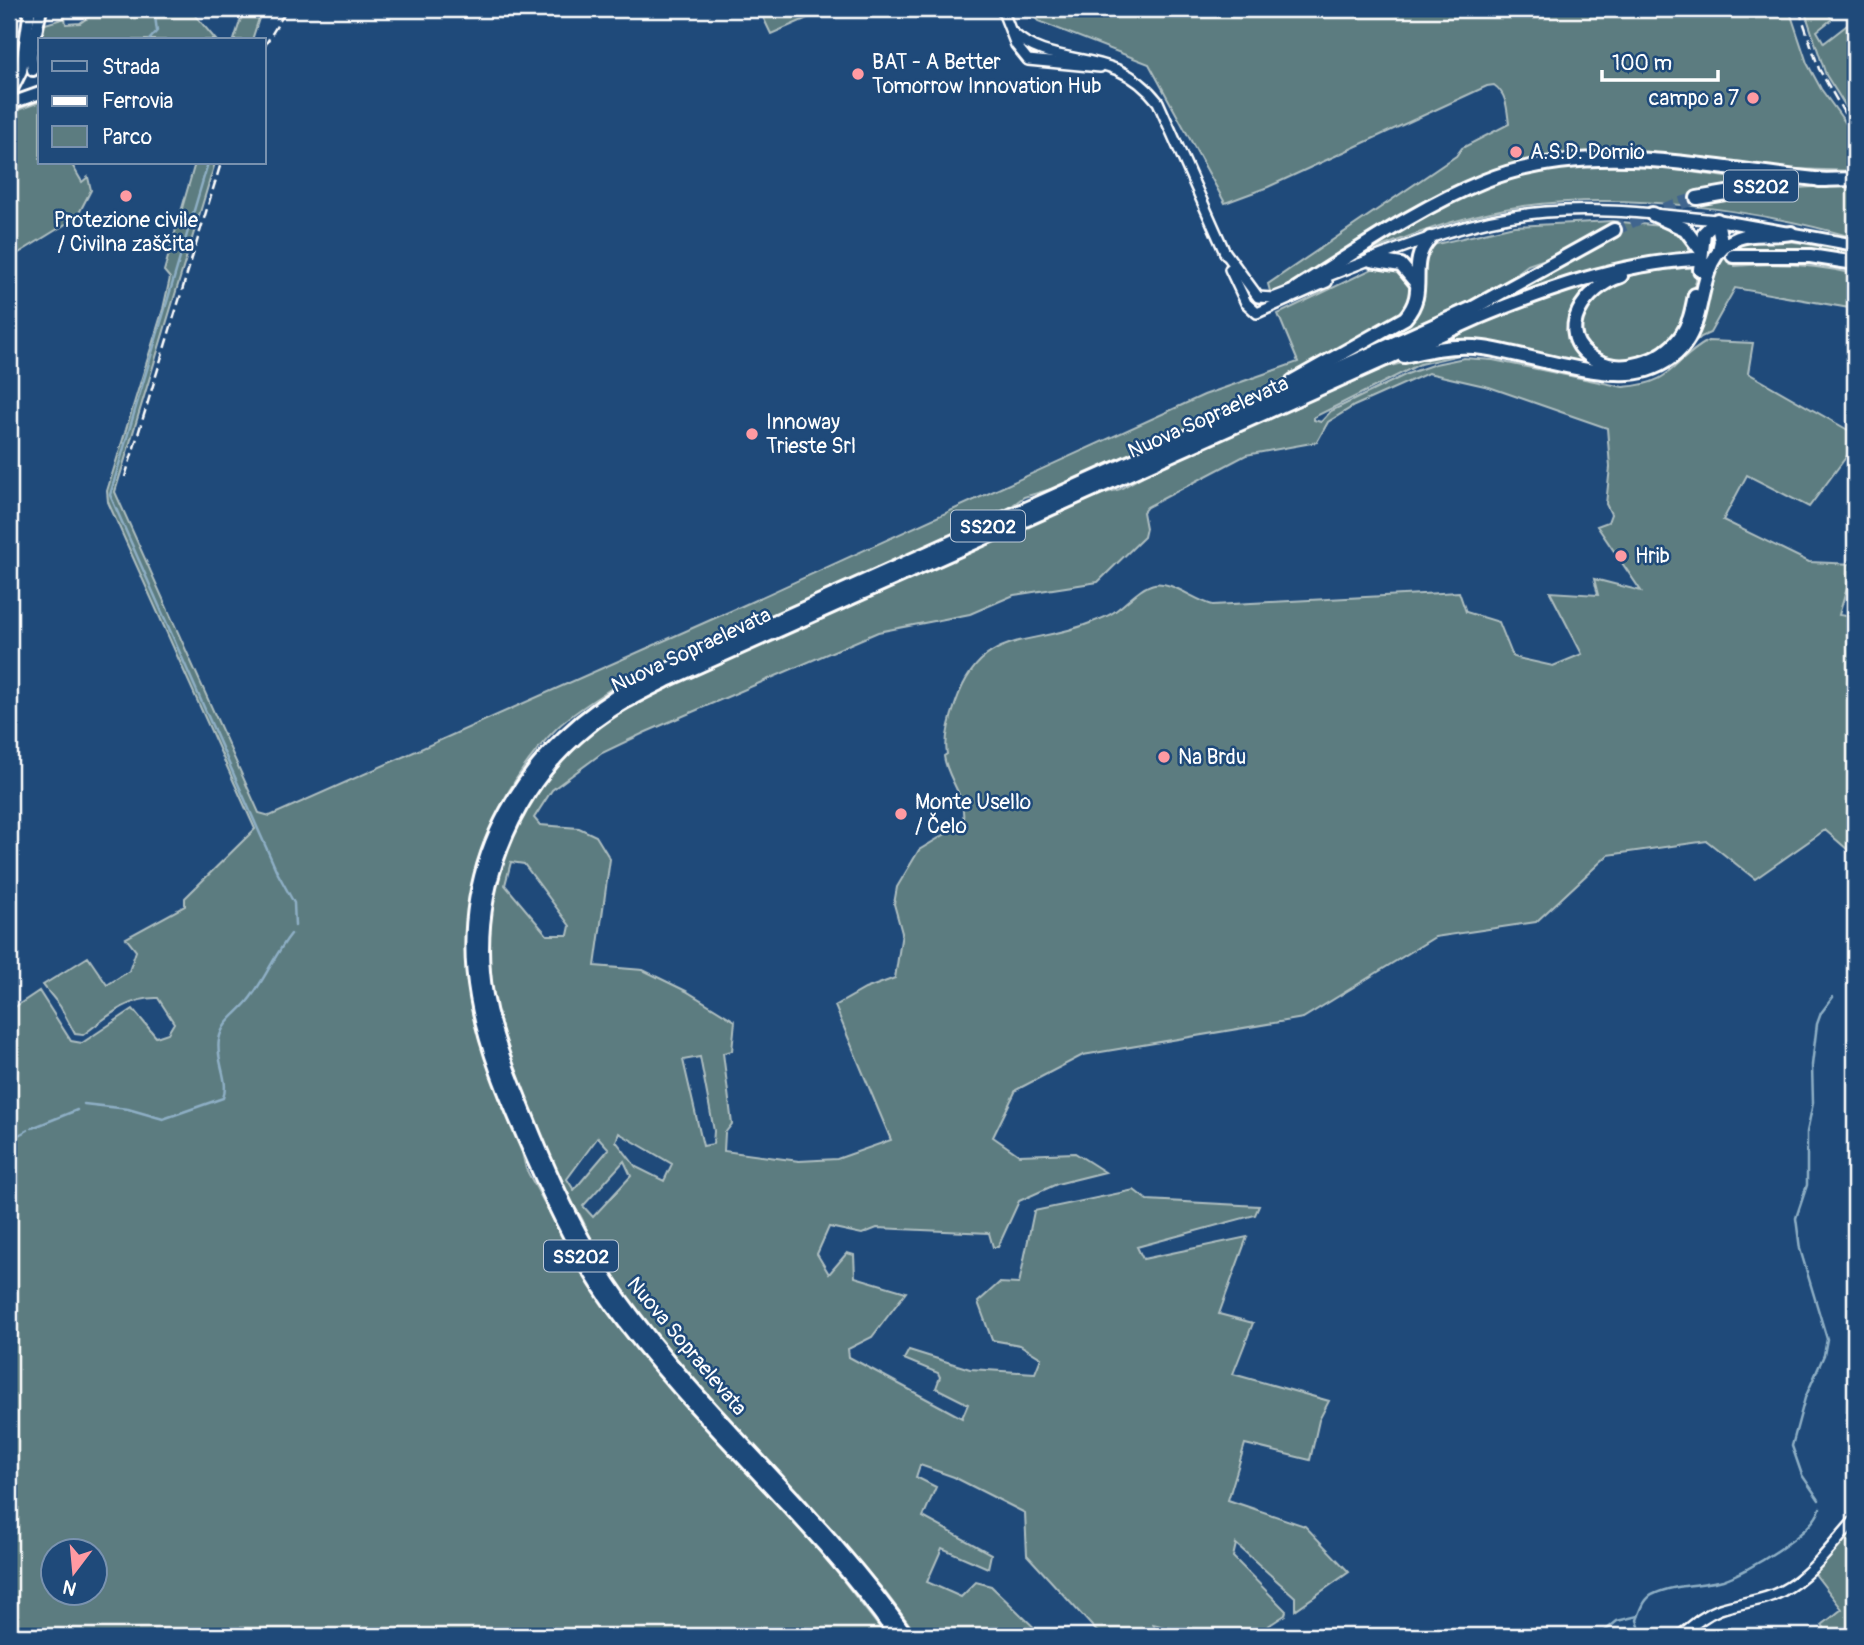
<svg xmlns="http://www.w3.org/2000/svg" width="1864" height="1645" font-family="Pangolin,sans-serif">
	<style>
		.green { fill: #5c7c80; stroke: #aebec0; stroke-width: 2; fill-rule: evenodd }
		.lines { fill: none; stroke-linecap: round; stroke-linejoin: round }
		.stream { stroke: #8eafc5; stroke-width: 2.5 }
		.trunk-tunnel { stroke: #41658e; stroke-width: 12; stroke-dasharray: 12 6; stroke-linecap: butt }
		.tertiary-casing { stroke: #fff; stroke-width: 14 }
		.secondary-casing { stroke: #fff; stroke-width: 16 }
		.trunk-casing { stroke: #fff; stroke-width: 18 }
		.tertiary { stroke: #1f4a7a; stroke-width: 9 }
		.secondary { stroke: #1f4a7a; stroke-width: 10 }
		.trunk { stroke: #1f4a7a; stroke-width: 12 }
		.rail { stroke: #fff; stroke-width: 2.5; stroke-dasharray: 10 5; stroke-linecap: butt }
		.poi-dot { fill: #ff9aa2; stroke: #1f4a7a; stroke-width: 2.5 }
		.labels { text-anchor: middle; stroke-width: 5; stroke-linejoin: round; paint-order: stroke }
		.shield { fill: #1f4a7a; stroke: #bcc9d7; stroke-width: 2 }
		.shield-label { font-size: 19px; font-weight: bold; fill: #fff }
		.poi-label { font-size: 21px; fill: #fff; stroke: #1f4a7a; text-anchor: start }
		.street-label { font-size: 21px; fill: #fff; stroke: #1f4a7a }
	</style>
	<rect width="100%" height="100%" fill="#1f4a7a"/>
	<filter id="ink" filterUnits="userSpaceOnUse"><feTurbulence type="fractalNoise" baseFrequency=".0143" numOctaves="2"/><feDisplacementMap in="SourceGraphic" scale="14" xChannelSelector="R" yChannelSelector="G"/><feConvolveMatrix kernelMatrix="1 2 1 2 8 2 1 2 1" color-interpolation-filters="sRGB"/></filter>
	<g filter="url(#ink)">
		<g class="green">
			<path d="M100 9H190L216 40H40V69L33 55 42 25 65 18 66 24 80 23Z"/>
			<path d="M244 9H262L252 40H234Z"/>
			<path d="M769 9H828L771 34 763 17Z"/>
			<path d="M1027 9H1789L1807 63 1821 89 1855 136V171L1761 168 1711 161 1513 166 1461 184 1271 295 1268 284 1456 156 1462 148 1509 124C1507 109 1507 94 1494 85L1487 86 1268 187 1225 203 1149 64 1038 21Z"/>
			<path d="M1804 9H1825L1832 19 1817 31 1824 43 1855 19V121L1826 75Z"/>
			<path d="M40 102V163H71L82 182 88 177 91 190 77 217 9 259V113Z"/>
			<path d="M195 163H215L115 492 259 813 270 816 742 606 1204 395 1298 362 1278 314 1376 267 1399 268 1413 288 1410 302 1399 317 1277 383 1119 461 1065 485 1024 497 1006 510 615 686C596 699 575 711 558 727 506 778 469 858 466 931L490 928C499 814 562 739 661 688L1098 495 1120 489 1159 467 1375 370 1433 355 1486 353 1612 378 1698 331C1707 311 1705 288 1714 268 1734 220 1816 247 1855 253V259L1797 250 1733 249 1735 266C1777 262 1814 264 1855 274V309L1735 288 1710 333 1701 337 1669 367 1649 376 1609 379 1486 355 1464 354 1420 364 1314 417V420L1321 422 1331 411 1407 374 1435 364 1464 358 1493 360 1623 387C1676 383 1670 362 1708 341L1753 343 1748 373 1855 434V445L1809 507 1747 475 1723 520 1809 562 1854 564 1839 615 1855 617V856L1825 830 1755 879 1707 841 1608 855 1536 922 1435 937 1303 1018 1083 1055 1016 1090 993 1137 1019 1155 1075 1153 1105 1172 1057 1184 1019 1201 998 1247H993L989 1233 877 1228 862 1234 829 1227 817 1254 829 1274 847 1253 854 1255 855 1277 906 1292 872 1337 848 1349 849 1357 962 1418 968 1404 936 1388 940 1377 938 1373 904 1359 909 1350 970 1369 1035 1373 1041 1358 1020 1345 992 1340 978 1302 999 1283 1019 1284 1034 1211 1134 1190 1147 1200 1259 1206 1255 1215 1137 1247 1143 1259 1247 1237 1219 1314 1253 1323 1233 1374 1329 1401 1319 1420 1310 1460 1245 1444 1228 1500 1305 1526 1349 1572 1295 1610V1597L1236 1544 1233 1557 1286 1611 1285 1615 1253 1636H1198L1153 1624 1158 1636H1101L1027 1555 1025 1513 954 1477 920 1465 916 1477 936 1487 923 1517 991 1554 988 1568 942 1548 927 1582 961 1597 976 1582 991 1586 1043 1636H918L885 1592 799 1492 782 1508 828 1561 886 1636H9V1011L39 991 71 1041 82 1043 133 1009 156 1037 168 1033 174 1023 158 998C127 997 106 1018 83 1035L75 1034 60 1006 43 985 88 957 107 985 129 971 136 951 126 938 185 906V898L255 829 108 502 107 491 163 309 170 278 164 271ZM1428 373 1489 387 1607 428 1610 467 1606 504 1611 514 1608 522 1597 526 1641 591 1594 579 1598 595 1550 592 1582 654 1553 666 1513 657 1499 622 1466 612 1459 592 1213 605C1194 600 1170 580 1154 584 1140 587 1126 604 1114 612 1107 617 1098 620 1090 623 1031 647 982 627 956 702 951 716 944 739 947 754L944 756C947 779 966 795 963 820L957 827 919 850 897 887 894 904 902 933 895 978 865 989 835 1006 891 1140 837 1159 799 1161 724 1151 725 1133 732 1124 723 1053 732 1051 735 1021 686 991 643 970 595 966 610 859 596 836 579 828 540 825 534 818 552 790 602 753 646 732 878 632 970 614 1014 595 1098 582 1144 537 1146 528 1143 512 1147 507 1246 455 1317 442 1328 422 1354 406ZM511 862 524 864 570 926 568 935H547L505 885ZM700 1057 714 1131 713 1144 703 1146 683 1060ZM501 1098 580 1215C588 1229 592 1246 600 1260 628 1305 664 1345 699 1385L683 1401 618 1323 577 1263 526 1169 520 1144ZM619 1133 672 1164 664 1181 636 1167 616 1141ZM598 1137 609 1149 574 1190 567 1179ZM624 1161 631 1176 593 1217 583 1206ZM52 1550H94V1592H52Z"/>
			<path d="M1633 164 1748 180 1696 195 1855 184V238C1756 209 1626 192 1524 206 1472 213 1420 231 1371 251L1373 246C1416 220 1462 188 1511 175 1551 165 1592 165 1633 164Z"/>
			<path d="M1612 221 1671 227C1681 231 1690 239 1694 249 1707 273 1680 341 1655 353 1586 384 1547 312 1620 280 1642 270 1671 270 1694 267V252L1649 259 1494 303 1611 225 1554 256 1528 265 1492 292 1324 369 1405 322 1419 309 1424 293 1420 267 1428 246 1514 226Z"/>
			<path d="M1598 281 1578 301 1571 318 1595 367 1434 344 1544 297Z"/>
			<path d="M1855 1527V1636H1831L1822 1625 1842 1609 1815 1574Z"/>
		</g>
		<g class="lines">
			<g class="stream">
				<path d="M9 27 22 31"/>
				<path d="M38 37 45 40"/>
				<path d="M149 40 157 31 154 9"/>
				<path d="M208 163 110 495 277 872 294 903 295 926"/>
				<path d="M84 1104 128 1109 163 1119 223 1098C230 1080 215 1060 219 1040 222 1022 236 1015 247 1002 264 982 274 955 291 934"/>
				<path d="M32 1128 77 1110"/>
				<path d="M9 1140 28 1130"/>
				<path d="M1819 1500 1802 1475 1792 1446 1805 1398 1824 1355 1827 1339 1800 1249 1796 1218 1807 1185V1132L1813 1103 1812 1065 1817 1024 1821 1013 1833 997"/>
				<path d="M1599 1636 1617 1621 1638 1616"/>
				<path d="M1642 1636 1637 1620C1641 1610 1644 1598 1654 1594 1675 1584 1701 1586 1723 1580 1747 1572 1815 1532 1820 1508"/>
			</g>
			<path class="trunk-tunnel" d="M1614 230 1651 213 1697 198"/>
			<defs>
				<g id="tertiary">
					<path d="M1002 9 1016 45 1028 60 1100 67"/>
					<path d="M1013 33C1054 72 1112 43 1158 102L1226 255"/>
					<path d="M1225 252 1258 297 1273 298 1299 288"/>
					<path d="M1230 269 1246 303 1257 313 1327 282"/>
					<path d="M1315 281C1389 253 1466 218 1546 212 1603 207 1660 215 1717 220"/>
					<path d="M1680 1636C1692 1626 1704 1615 1720 1609 1741 1602 1762 1602 1782 1591 1812 1575 1833 1544 1855 1520"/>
				</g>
				<g id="secondary">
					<path d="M33 70 31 56 41 9"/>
					<path d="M9 95 21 71 30 9"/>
					<path d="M9 104 40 93"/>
					<path d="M1717 220 1855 245"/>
				</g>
				<g id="trunk">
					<path d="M1819 180 1855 179"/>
					<path d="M1697 198 1790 182"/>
					<path d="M1652 214 1685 229 1700 249"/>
					<path d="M1733 256H1810L1855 263"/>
					<path d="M1371 260 1401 265 1417 284"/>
					<path d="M1700 270 1704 233 1717 220 1721 241 1719 250"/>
					<path d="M1621 276C1587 286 1551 333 1594 359 1622 376 1663 361 1681 336 1690 323 1692 310 1695 295"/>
					<path d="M1296 289C1357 251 1417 208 1484 181 1593 137 1714 170 1826 180"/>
					<path d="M1404 356C1430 349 1457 344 1483 348 1528 354 1606 383 1647 370 1725 345 1681 262 1738 238 1755 231 1774 237 1791 233"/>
					<path d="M1293 381 1405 318C1430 290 1405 266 1430 238"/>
					<path d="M896 1636C813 1516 697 1423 612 1305 577 1256 552 1201 528 1146 507 1098 486 1049 477 997 453 862 525 743 643 681L1473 308 1614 230"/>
					<path d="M907 1636C823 1515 707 1420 621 1300 582 1246 554 1185 529 1123 512 1081 494 1039 486 995 469 895 510 790 588 727 612 707 641 693 669 679L1477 318C1547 289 1617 264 1694 259"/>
				</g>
			</defs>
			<use href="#tertiary" class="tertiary-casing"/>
			<use href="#secondary" class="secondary-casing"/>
			<use href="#trunk" class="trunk-casing"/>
			<use href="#tertiary" class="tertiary"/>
			<use href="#secondary" class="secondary"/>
			<use href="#trunk" class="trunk"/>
			<g class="rail">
				<path d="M1799 9 1819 69 1855 132"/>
				<path d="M264 47 287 9"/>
				<path d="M125 477 221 163"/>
			</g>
		</g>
	</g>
	<g class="poi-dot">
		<circle cx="858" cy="74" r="7"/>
		<circle cx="1753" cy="98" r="7"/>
		<circle cx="1516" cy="152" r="7"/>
		<circle cx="126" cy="196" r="7"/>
		<circle cx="752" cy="434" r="7"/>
		<circle cx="1621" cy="556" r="7"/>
		<circle cx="1164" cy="757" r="7"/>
		<circle cx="901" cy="814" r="7"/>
	</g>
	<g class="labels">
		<g class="shield">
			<rect x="1724" y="170.5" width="74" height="31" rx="5"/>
			<rect x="951" y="510.5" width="74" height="31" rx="5"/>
			<rect x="544" y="1240.5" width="74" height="31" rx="5"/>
		</g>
		<g class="shield-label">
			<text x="1761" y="193">SS202</text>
			<text x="988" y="533">SS202</text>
			<text x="581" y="1263">SS202</text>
		</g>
		<g class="poi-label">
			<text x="872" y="69">BAT - A Better<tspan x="872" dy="24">Tomorrow Innovation Hub</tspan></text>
			<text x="1739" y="105" text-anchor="end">campo a 7</text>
			<text x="1530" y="159">A.S.D. Domio</text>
			<text x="126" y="227" text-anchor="middle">Protezione civile<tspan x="126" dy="24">/ Civilna zaščita</tspan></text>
			<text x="766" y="429">Innoway<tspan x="766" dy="24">Trieste Srl</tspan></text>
			<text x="1635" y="563">Hrib</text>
			<text x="1178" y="764">Na Brdu</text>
			<text x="915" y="809">Monte Usello<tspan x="915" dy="24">/ Čelo</tspan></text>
		</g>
		<g class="street-label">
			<text transform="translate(1208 417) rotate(-24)" y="7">Nuova Sopraelevata</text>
			<text transform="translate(691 650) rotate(-25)" y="7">Nuova Sopraelevata</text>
			<text transform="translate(687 1346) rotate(50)" y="7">Nuova Sopraelevata</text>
		</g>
	</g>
	<rect width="1864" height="1645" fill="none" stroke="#1f4a7a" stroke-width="35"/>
	<rect x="18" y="18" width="1829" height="1610" fill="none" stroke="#fff" stroke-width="2.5" filter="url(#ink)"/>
	<rect x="38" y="38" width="228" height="126" fill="#1f4a7a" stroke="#7992af" stroke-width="2"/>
	<rect x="52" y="61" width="35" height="10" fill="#1f4a7a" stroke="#7992af" stroke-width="2"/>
	<text x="102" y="74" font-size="21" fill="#ffffff">Strada</text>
	<rect x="52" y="96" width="35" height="10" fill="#ffffff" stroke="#7992af" stroke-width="2"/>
	<text x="102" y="108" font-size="21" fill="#ffffff">Ferrovia</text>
	<rect x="52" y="126" width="35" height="21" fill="#5c7c80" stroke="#7992af" stroke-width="2"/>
	<text x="102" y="144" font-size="21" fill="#ffffff">Parco</text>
	<g transform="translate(74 1572) rotate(196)"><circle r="33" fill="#1f4a7a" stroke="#7992af" stroke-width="2"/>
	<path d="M0-5L12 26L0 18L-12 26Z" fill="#ff9aa2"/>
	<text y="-10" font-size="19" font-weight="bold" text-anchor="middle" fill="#ffffff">N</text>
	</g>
	<path d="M1602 70v10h116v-10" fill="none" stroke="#ffffff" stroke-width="3.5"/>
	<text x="1612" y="70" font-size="21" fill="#ffffff" stroke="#1f4a7a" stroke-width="5" paint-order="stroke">100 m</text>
</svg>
